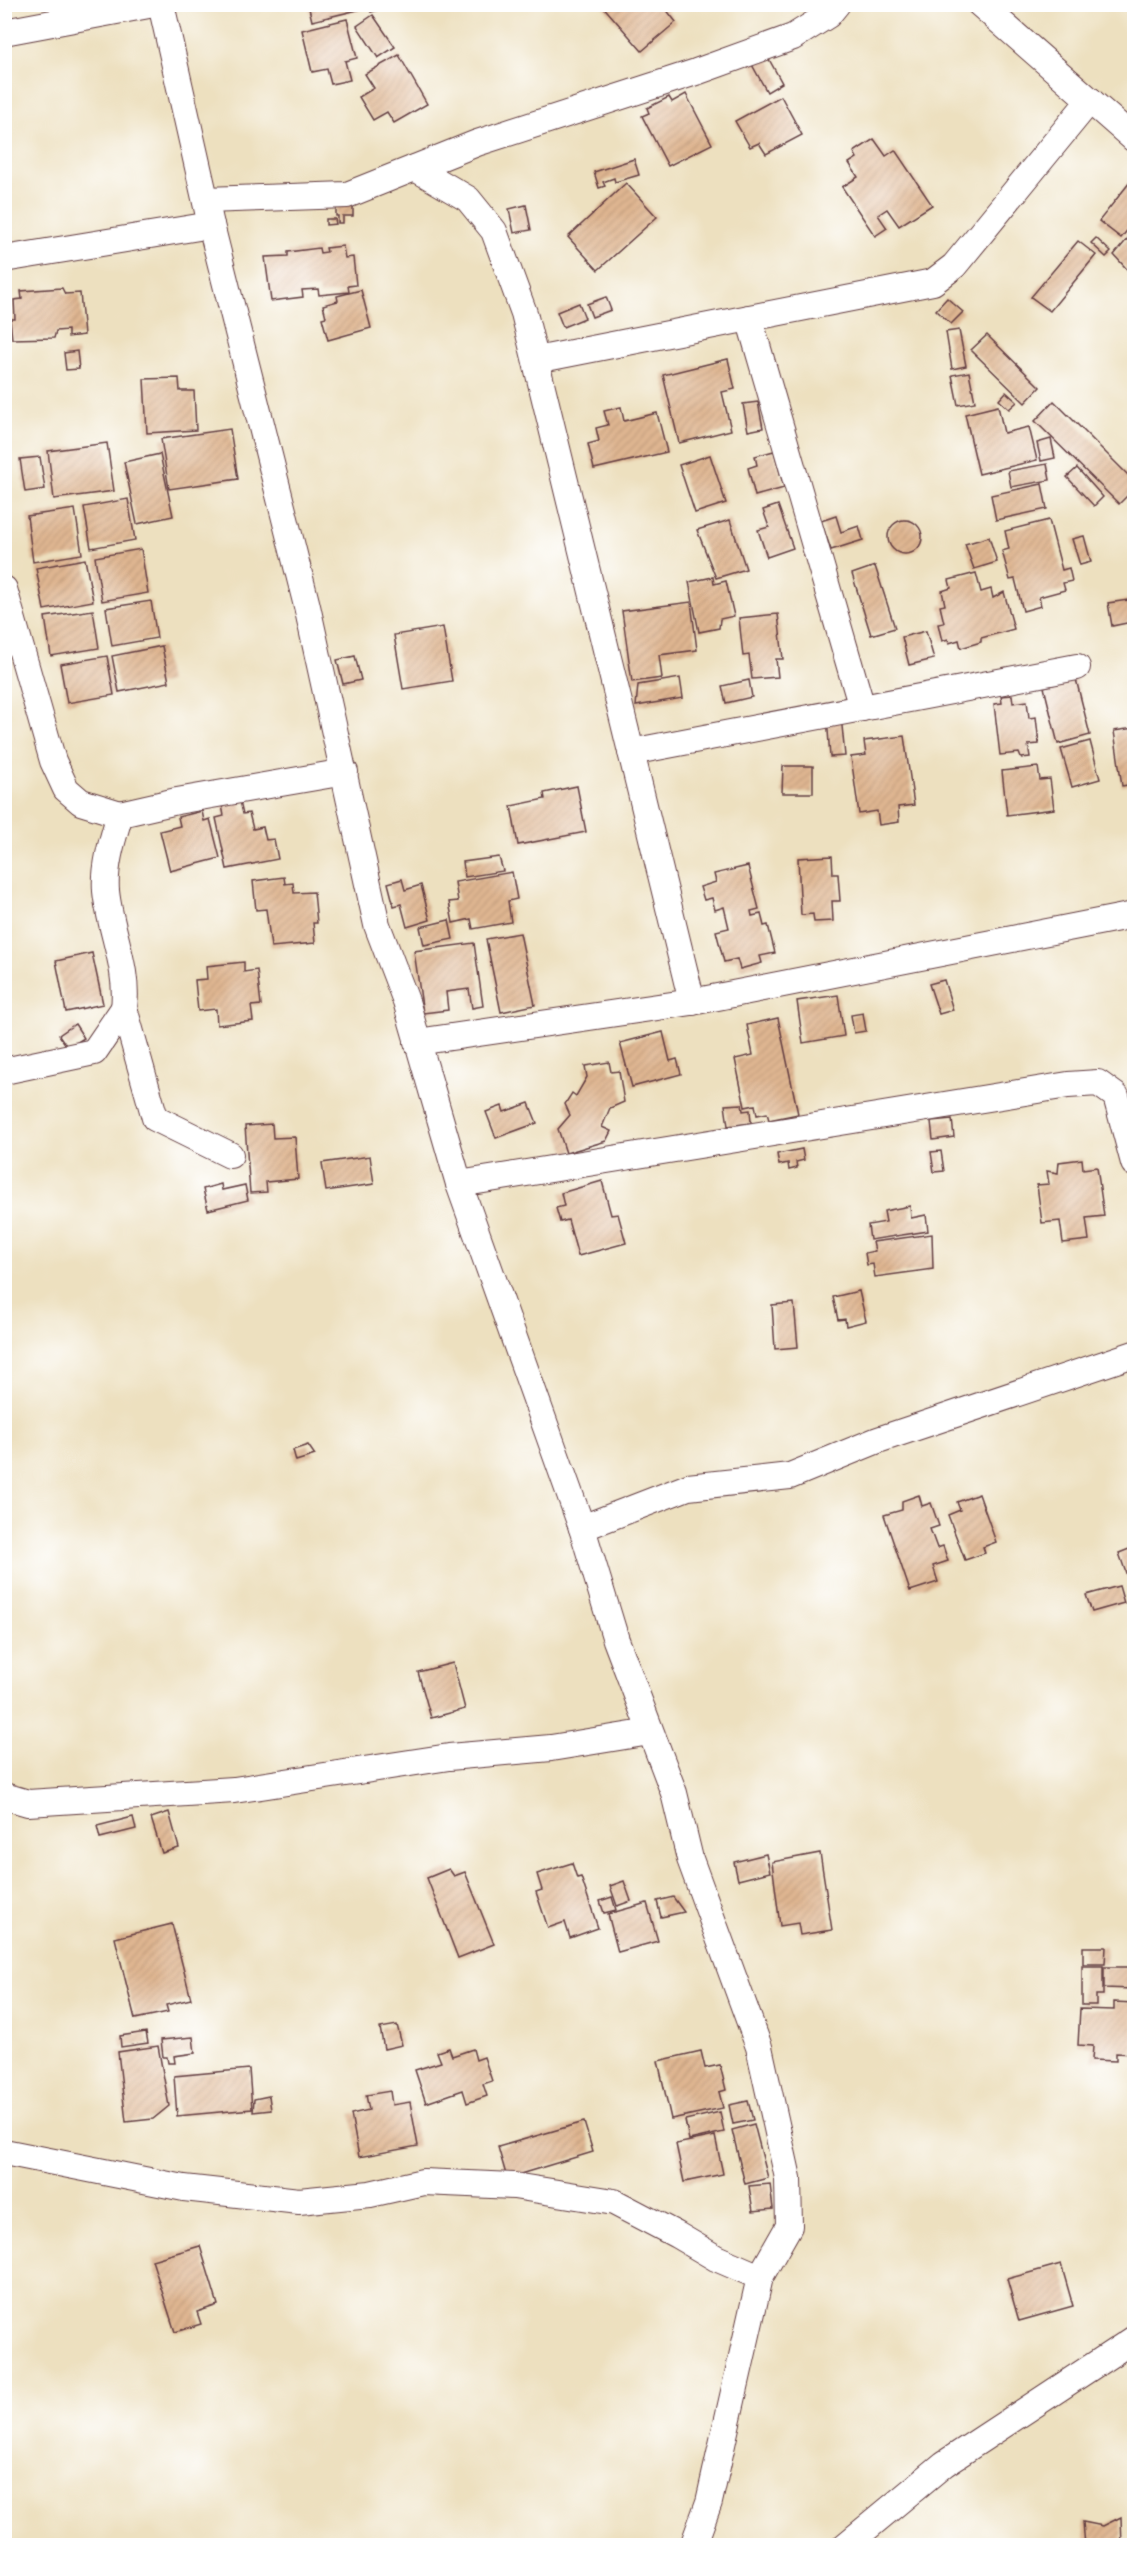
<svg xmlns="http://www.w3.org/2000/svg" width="1139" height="2550" font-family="'Comic Neue',sans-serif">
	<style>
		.building { fill: url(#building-hatch) }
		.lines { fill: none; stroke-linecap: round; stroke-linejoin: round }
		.minor-casing { stroke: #623c41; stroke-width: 28 }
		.minor { stroke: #fff; stroke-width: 26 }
	</style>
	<defs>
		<pattern id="building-hatch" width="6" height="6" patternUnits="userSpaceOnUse" patternTransform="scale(1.5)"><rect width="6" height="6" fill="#dfb691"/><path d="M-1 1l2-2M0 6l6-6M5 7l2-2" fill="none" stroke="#c19c7d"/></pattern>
	</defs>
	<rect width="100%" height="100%" fill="#fff"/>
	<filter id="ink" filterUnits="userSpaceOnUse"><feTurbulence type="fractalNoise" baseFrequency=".0167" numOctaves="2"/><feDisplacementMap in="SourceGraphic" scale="12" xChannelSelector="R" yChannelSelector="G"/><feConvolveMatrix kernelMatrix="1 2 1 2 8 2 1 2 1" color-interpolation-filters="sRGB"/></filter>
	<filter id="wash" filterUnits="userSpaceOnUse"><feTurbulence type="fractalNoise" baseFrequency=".008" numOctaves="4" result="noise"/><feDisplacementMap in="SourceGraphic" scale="24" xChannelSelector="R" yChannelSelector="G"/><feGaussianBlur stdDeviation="1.35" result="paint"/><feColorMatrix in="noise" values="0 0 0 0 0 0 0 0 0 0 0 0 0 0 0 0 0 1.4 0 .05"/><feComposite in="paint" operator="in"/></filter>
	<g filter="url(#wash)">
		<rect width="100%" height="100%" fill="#ede0bf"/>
		<g id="blocks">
			<g class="building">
				<path d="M308 4H396V5L371 12 370 7 312 21Z"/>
				<path d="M601 4H662L676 22 642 51Z"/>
				<path d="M373 15 395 47 378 58 357 26Z"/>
				<path d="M347 19 357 58 345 61 350 80 331 84 327 69 312 72 302 30Z"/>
				<path d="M765 52 782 83 767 92 750 61Z"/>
				<path d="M399 55 427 104 394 123 387 112 373 120 359 97 374 88 365 74Z"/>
				<path d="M686 94 712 144 668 166 642 116 649 113 647 108 669 97 672 102Z"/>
				<path d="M781 96 802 135 766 154 759 143 750 147 735 121Z"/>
				<path d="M874 139 886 156 895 150 932 205 899 226 887 209 878 215 887 228 875 236 842 187 858 177 849 163 857 158 854 152Z"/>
				<path d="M634 159 639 175 615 182 614 178 603 182 605 186 599 188 594 172Z"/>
				<path d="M1134 177V222L1121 238 1099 221Z"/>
				<path d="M626 183 657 217 598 270 568 237Z"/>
				<path d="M336 200H353V216H343V223H338V216H336Z"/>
				<path d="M526 205 531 230 514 233 509 209Z"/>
				<path d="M326 219H335L336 224 326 225Z"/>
				<path d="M1134 231V277L1114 255Z"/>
				<path d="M1096 238 1111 252 1106 257 1091 243Z"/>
				<path d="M1078 241 1096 255 1050 311 1031 297Z"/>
				<path d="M343 246 345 258 353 257 356 285 348 286 349 292 319 295 318 289 302 290 303 297 271 301 265 257 288 256V252L319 248 320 253 327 252 326 248Z"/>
				<path d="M62 288 65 294 80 293 84 335 68 337V330L56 331 54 338 12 339 10 319H15L14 300 22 299 21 291Z"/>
				<path d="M361 290 371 328 328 340 322 318 326 317 323 305 338 301 337 296Z"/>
				<path d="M606 297 611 310 592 317 587 304Z"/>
				<path d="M947 298 963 312 951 324 936 310Z"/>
				<path d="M579 303 585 318 563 327 557 312Z"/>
				<path d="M959 330 966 366 952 369 946 332Z"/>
				<path d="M987 335 1040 387 1025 403 971 350Z"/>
				<path d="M77 351 79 369 66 370 64 353Z"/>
				<path d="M728 359 735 389 722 392 731 430 679 443 663 375Z"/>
				<path d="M969 372 975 402 958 405 952 375Z"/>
				<path d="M179 378 180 391H194L196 430 147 433 144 379Z"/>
				<path d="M1006 392 1017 402 1009 409 999 400Z"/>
				<path d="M1054 401 1134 481V489L1119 504 1035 421Z"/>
				<path d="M758 402 763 428 748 431 743 404Z"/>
				<path d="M998 406 1004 433 1029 427 1037 460 979 474 965 414Z"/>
				<path d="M621 407 624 421 657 413 667 452 594 469 588 444 599 441 596 428 608 425 604 411Z"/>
				<path d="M230 429 238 479 169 489 161 439Z"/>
				<path d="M1051 439 1055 458 1041 461 1037 443Z"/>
				<path d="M107 443 114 491 54 499 48 451Z"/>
				<path d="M774 451 784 488 755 496 748 468 757 465 755 456Z"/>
				<path d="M160 454 173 516 137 524 124 462Z"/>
				<path d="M710 455 726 503 695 513 679 465Z"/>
				<path d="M40 457 45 489 25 492 20 459Z"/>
				<path d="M1047 464 1050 480 1011 487 1008 471Z"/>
				<path d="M1077 468 1103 497 1094 506 1067 477Z"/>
				<path d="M1042 484 1047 509 996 520 991 495Z"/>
				<path d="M128 499 135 540 91 548 84 507Z"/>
				<path d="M778 505 793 548 767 557 758 530 769 527 763 510Z"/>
				<path d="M75 509 82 554 33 562 27 516Z"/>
				<path d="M836 516 841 532 859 526 863 540 831 550 821 521Z"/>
				<path d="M730 520 746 569 716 578 697 530Z"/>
				<path d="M1049 520 1062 570 1069 568 1072 581 1063 583 1065 590 1039 597 1041 606 1023 611 1015 579 1010 580 1002 551 1009 549 1005 531Z"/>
				<circle cx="905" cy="537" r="17"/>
				<path d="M1134 529V562H1133L1129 530Z"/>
				<path d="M1084 536 1091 562 1080 565 1072 539Z"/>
				<path d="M989 537 997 562 974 569 965 544Z"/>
				<path d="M141 549 148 593 102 601 95 557Z"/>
				<path d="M85 559 93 601 44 610 36 568Z"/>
				<path d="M875 566 895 628 871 635 852 574Z"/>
				<path d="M976 573 981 592 991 589 993 598 1004 592 1014 629 981 638V642L961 648 959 640 949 643 948 639 942 641 938 624 944 623 940 606 945 605 942 591 951 588 949 580Z"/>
				<path d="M713 577 714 584 726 581 734 616 720 619 719 628 699 632 689 582Z"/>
				<path d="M1128 600 1132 622 1112 626 1108 603Z"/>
				<path d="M151 601 157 638 112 646 106 608Z"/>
				<path d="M691 602 697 650 659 655 662 678 632 682 622 611Z"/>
				<path d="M93 610 99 648 51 656 45 617Z"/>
				<path d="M778 614 783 659H776L778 677 752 679 749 655 743 656 739 618Z"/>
				<path d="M443 627 452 681 403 689 394 635Z"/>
				<path d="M926 631 934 659 909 665 902 637Z"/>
				<path d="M162 646 169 682 119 692 112 656Z"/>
				<path d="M107 656 114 695 67 703 60 664Z"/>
				<path d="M355 656 361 680 343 684 337 660Z"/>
				<path d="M680 678 683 698 636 706 638 685Z"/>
				<path d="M1076 679 1090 735 1058 744 1044 687Z"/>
				<path d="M749 680 752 697 726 703 722 686Z"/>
				<path d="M1012 695 1013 703 1027 701 1029 718 1036 717 1039 744 1028 745 1030 757 1021 758 1019 753 1000 755 994 704 1002 703 1001 696Z"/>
				<path d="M841 716 845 756 830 757 827 717Z"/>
				<path d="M1134 728V784L1122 786 1114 731Z"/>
				<path d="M904 736 914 805 898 807 899 822 879 825 877 811 859 814 851 757 866 755 864 741Z"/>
				<path d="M1090 741 1100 779 1072 787 1061 749Z"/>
				<path d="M783 766H813V793H782Z"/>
				<path d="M1038 767 1040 780 1050 779 1054 809 1007 815 1002 771Z"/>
				<path d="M577 786 586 832 518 845 511 806 545 799 544 793Z"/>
				<path d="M240 801 243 814 249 813 253 829 263 827 266 840 274 839 278 859 227 869 216 818 224 816 222 805Z"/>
				<path d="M202 811 204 821 210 819 220 858 170 871 160 831 180 826 178 817Z"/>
				<path d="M832 856 833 874H838L840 901H832L833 921 814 922 813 914 801 915 798 858Z"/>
				<path d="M499 857 503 871 465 877 463 862Z"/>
				<path d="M748 866 759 909 751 911 752 916 761 914 764 926 768 925 775 953 760 956 762 963 740 969 737 959 724 962 716 931 729 928 724 907 715 910 712 898 704 900 700 887 716 882 714 874Z"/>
				<path d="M512 872 517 899 508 901 511 922 473 929 471 919 453 923 449 902 458 901 455 882Z"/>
				<path d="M284 877 285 884 293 883 294 893 314 892 317 923H313L315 943 271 947 266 909 256 910 253 881Z"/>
				<path d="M402 879 405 890 421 885 430 920 407 927 401 904 394 906 388 883Z"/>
				<path d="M449 920 453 939 424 945 420 927Z"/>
				<path d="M520 933 535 1005 501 1012 486 939Z"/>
				<path d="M474 943 483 1006 472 1008 469 989 446 992 448 1010 423 1013 414 951Z"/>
				<path d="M92 953 103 1004 66 1012 56 961Z"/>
				<path d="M244 962V972L257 970 261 1005 251 1006 253 1021 217 1025 216 1009 198 1011 195 980 207 979 206 966Z"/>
				<path d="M944 980 953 1010 939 1014 929 984Z"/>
				<path d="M838 995 844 1036 803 1043 797 1001Z"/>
				<path d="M863 1013 866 1031 854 1033 851 1015Z"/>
				<path d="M778 1018 798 1114 769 1120 767 1113 757 1115 755 1105 745 1107 735 1059 753 1055 747 1025Z"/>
				<path d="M75 1024 84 1038 68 1048 59 1035Z"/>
				<path d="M663 1032 670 1061 677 1059 681 1074 632 1087 620 1043Z"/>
				<path d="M609 1062 611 1072 619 1071 624 1102 610 1108 602 1127 611 1131 606 1141 566 1153 558 1129 570 1115 565 1104 572 1093 576 1096 587 1077 585 1066Z"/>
				<path d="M529 1103 537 1123 496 1138 486 1112 502 1106 504 1112Z"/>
				<path d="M742 1104 743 1111 750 1110 751 1123 728 1126 725 1105Z"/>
				<path d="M952 1119 954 1137 933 1140 931 1121Z"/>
				<path d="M272 1124 273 1138 295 1137 298 1179 266 1182 267 1192 250 1193 245 1126Z"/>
				<path d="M802 1149 804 1160 796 1162 797 1168 789 1170 788 1163 779 1165 777 1154Z"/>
				<path d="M941 1151 944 1171 934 1172 931 1152Z"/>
				<path d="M370 1156 374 1184 326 1191 322 1163Z"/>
				<path d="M1082 1159 1083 1169 1097 1167 1104 1216 1086 1218 1089 1240 1063 1243 1060 1221 1042 1223 1037 1185 1049 1184 1047 1171 1058 1173 1059 1162Z"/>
				<path d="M602 1181 611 1215 618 1214 626 1243 578 1256 568 1220 560 1222 556 1208 564 1206 561 1193Z"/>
				<path d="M221 1184 222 1190 245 1185 248 1200 208 1210 203 1189Z"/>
				<path d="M910 1206 911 1218 926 1215 928 1231 870 1240 868 1225 886 1222 884 1211Z"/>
				<path d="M932 1234 933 1269 875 1277 873 1264 867 1265 865 1253 875 1251 873 1242Z"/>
				<path d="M859 1291 866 1321 846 1326 845 1319 838 1320 833 1297Z"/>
				<path d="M794 1303 798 1347 775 1349 772 1305Z"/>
				<path d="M308 1445 315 1455 296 1461 293 1450Z"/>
				<path d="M979 1494 996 1542 983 1547 985 1553 965 1560 948 1515 960 1510 957 1502Z"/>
				<path d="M919 1495 922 1506 931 1503 939 1526 930 1529 937 1548 943 1546 948 1561 933 1566 938 1582 910 1591 884 1515 902 1510V1501Z"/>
				<path d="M1134 1547V1596L1119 1553Z"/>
				<path d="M1119 1586 1124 1603 1092 1612 1086 1595Z"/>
				<path d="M453 1663 465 1709 431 1718 418 1672Z"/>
				<path d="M169 1812 179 1848 162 1853 151 1818Z"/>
				<path d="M133 1817 136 1829 100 1838 97 1826Z"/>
				<path d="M820 1853 832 1930 800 1935 798 1923 780 1926 772 1862Z"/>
				<path d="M766 1854 770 1872 738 1880 734 1862Z"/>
				<path d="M572 1863 577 1878 581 1877 598 1928 570 1938 565 1922 548 1928 536 1892 542 1890 537 1874Z"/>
				<path d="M449 1869 454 1876 465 1872 494 1944 458 1958 427 1878Z"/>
				<path d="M624 1881 631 1901 617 1906 610 1886Z"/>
				<path d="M612 1897 616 1910 604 1913 600 1901Z"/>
				<path d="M673 1897 684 1912 661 1917 657 1901Z"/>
				<path d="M647 1903 658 1941 618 1952 608 1914Z"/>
				<path d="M172 1924 191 1999 166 2005 168 2012 135 2019 115 1938Z"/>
				<path d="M1083 1947H1106L1105 1964H1083Z"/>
				<path d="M1082 1966H1103V1995H1096V2005H1082Z"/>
				<path d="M1104 1967H1134V1989L1104 1988Z"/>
				<path d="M1114 2002 1134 2003 1133 2054 1116 2053V2061L1092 2060 1093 2046 1078 2045 1080 2009 1114 2010Z"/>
				<path d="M397 2025 402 2045 384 2049 380 2028Z"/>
				<path d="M146 2032 148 2043 121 2047 120 2036Z"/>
				<path d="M193 2037 195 2053 174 2056 175 2063H168L167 2057H163L161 2040Z"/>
				<path d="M158 2046 169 2106 153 2119 126 2122 118 2052Z"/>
				<path d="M449 2048 452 2056 473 2049 476 2060 484 2057 492 2081 483 2084 487 2096 467 2103 463 2090 426 2103 415 2070 441 2062 437 2052Z"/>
				<path d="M701 2051 705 2068 720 2065 726 2090 719 2092 723 2108 671 2119 658 2061Z"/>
				<path d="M249 2069 252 2109 177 2116 174 2076Z"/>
				<path d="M390 2091 392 2105 410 2102 418 2146 359 2157 351 2114 369 2110 366 2095Z"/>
				<path d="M269 2096 271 2110 253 2112 254 2099Z"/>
				<path d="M748 2101 753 2120 733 2124 729 2105Z"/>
				<path d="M720 2112 724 2132 689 2140 685 2120Z"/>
				<path d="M584 2122 593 2152 507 2178 498 2147Z"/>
				<path d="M754 2124 768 2178 745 2184 732 2130Z"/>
				<path d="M715 2136 723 2174 684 2182 676 2144Z"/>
				<path d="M770 2184 773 2209 753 2211 749 2186Z"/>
				<path d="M200 2246 218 2305 197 2312 201 2324 175 2332 152 2260Z"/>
				<path d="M1061 2264 1073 2306 1019 2321 1007 2279Z"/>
				<path d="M1121 2517 1122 2546H1085L1083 2522 1103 2526Z"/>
			</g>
		</g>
	</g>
	<g filter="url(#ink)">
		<use href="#blocks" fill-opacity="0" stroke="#623c41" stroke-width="1.5"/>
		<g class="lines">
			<defs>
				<g id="minor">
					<path d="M161 4 211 225 307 606 377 925 406 1001 459 1184 582 1528 616 1640 674 1793 690 1859 759 2047 788 2178 789 2226 760 2277 709 2502 693 2546"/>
					<path d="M980 4 1134 139"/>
					<path d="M4 32 154 4"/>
					<path d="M415 168 468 199 494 231 524 313 692 1002"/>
					<path d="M206 200 347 195 477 143 696 72 793 37 828 15 837 4"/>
					<path d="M4 259 211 225"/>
					<path d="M749 318 862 708"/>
					<path d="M536 360 933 282 954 266 1090 100"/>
					<path d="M4 589 53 761 66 789 81 802 120 814"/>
					<path d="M631 752 1077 667"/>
					<path d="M124 1008C129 968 110 931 106 891 104 865 113 838 120 814L177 801 345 772"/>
					<path d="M417 1042 692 1002 1134 915"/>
					<path d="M4 1071 94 1052 124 1008 155 1118 230 1155"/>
					<path d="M459 1184 1068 1085 1098 1083 1116 1096 1134 1163"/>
					<path d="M582 1528 688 1487 790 1476 878 1440 1134 1354"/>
					<path d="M4 1796 28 1803 234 1790 449 1757 551 1748 650 1732"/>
					<path d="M4 2152 184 2188 299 2201 370 2194 423 2182 514 2186 614 2202 677 2235 716 2258 760 2277"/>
					<path d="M845 2546 944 2464 1134 2339"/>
				</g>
			</defs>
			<use href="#minor" class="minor-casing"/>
			<use href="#minor" class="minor"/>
		</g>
	</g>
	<rect width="1139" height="2550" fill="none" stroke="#fff" stroke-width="24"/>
</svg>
